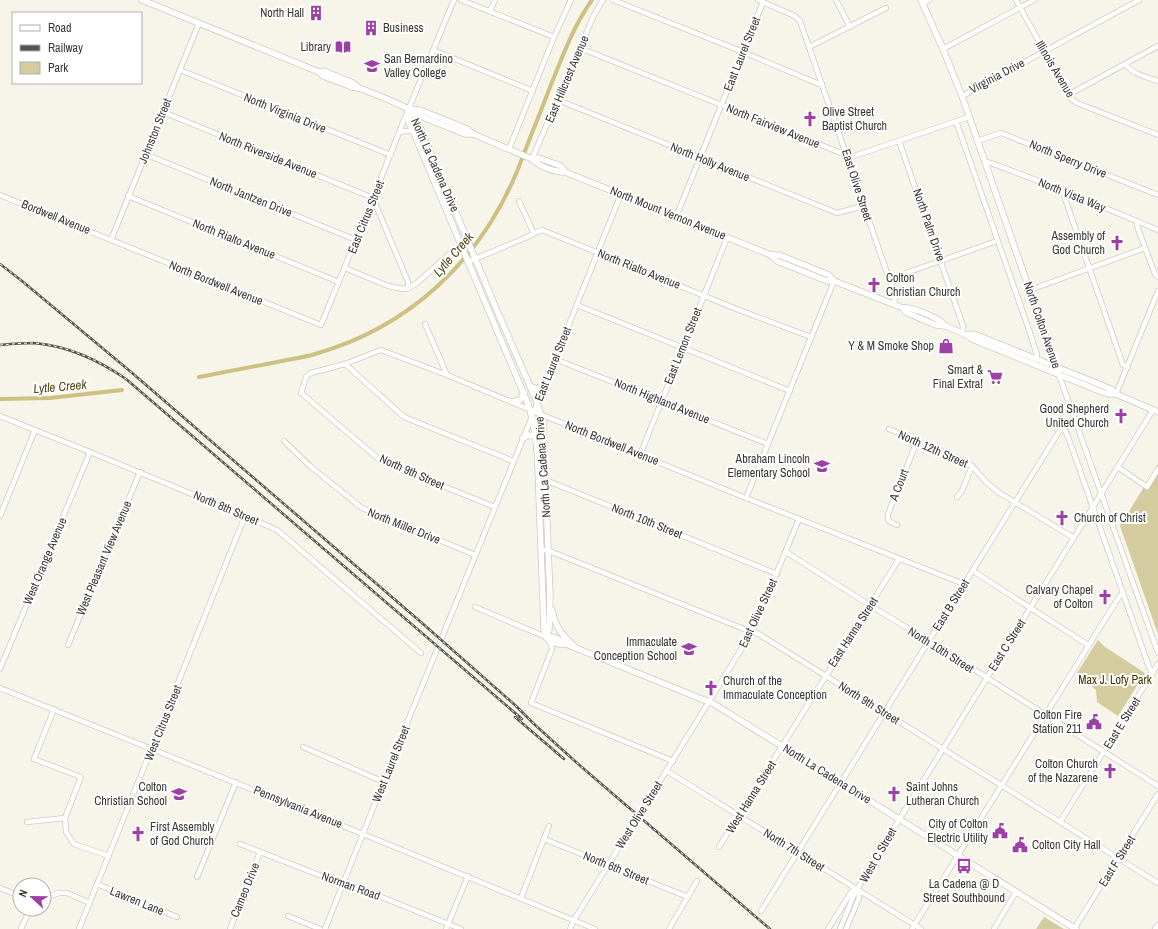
<svg xmlns="http://www.w3.org/2000/svg" width="1158" height="929" font-family="'Archivo Narrow',sans-serif">
	<style>
		.green { fill: #d4cb9f }
		.lines { fill: none; stroke-linecap: round; stroke-linejoin: round }
		.canal { stroke: #cdc080; stroke-width: 4 }
		.minor-casing { stroke: #cdcbc0; stroke-width: 6 }
		.major-casing { stroke: #cdcbc0; stroke-width: 7 }
		.minor { stroke: #fff; stroke-width: 4.5 }
		.major { stroke: #fff; stroke-width: 5.5 }
		.rail-casing { stroke: #54544e; stroke-width: 2.5 }
		.rail { stroke: #fff; stroke-width: 1; stroke-dasharray: 3; stroke-linecap: butt }
		.labels { text-anchor: middle; stroke-width: 4; stroke-linejoin: round; paint-order: stroke }
		.poi-label { font-size: 12px; fill: #383833; stroke: #fff; text-anchor: end }
		.street-label { font-size: 12px; fill: #383833; stroke: #fff }
		.park-label { font-size: 12px; fill: #403600; stroke: #fff }
		.water-label { font-size: 13px; font-style: italic; fill: #554a1a; stroke: #fff }
	</style>
	<rect width="100%" height="100%" fill="#f7f5ea"/>
	<g class="green">
		<path d="M1158 464V634L1120 526Z"/>
		<path d="M1098 640 1105 647 1145 673 1118 716 1097 702 1096 690 1077 673Z"/>
		<path d="M1044 917 1064 929H1036Z"/>
	</g>
	<g class="lines">
		<g class="canal">
			<path d="M199 377C225 372 251 367 277 362 289 359 303 358 315 354 410 327 481 260 518 169 529 140 541 111 552 82 564 53 574 25 592 0"/>
			<path d="M0 399 50 398 122 390"/>
		</g>
		<defs>
			<g id="minor">
				<path d="M461 0 554 37"/>
				<path d="M613 0 743 52 819 84H822"/>
				<path d="M758 0 795 16 800 21 895 296 894 304"/>
				<path d="M836 0 850 27"/>
				<path d="M1016 0 1070 98 1077 103 1158 135"/>
				<path d="M923 3 929 0"/>
				<path d="M490 11 495 0"/>
				<path d="M809 47 886 8"/>
				<path d="M580 48 851 157 969 117"/>
				<path d="M943 49 1034 0"/>
				<path d="M433 50 533 91"/>
				<path d="M1125 64C1133 74 1146 77 1158 81"/>
				<path d="M180 70 391 155"/>
				<path d="M1068 95 1158 46"/>
				<path d="M962 96 1139 0"/>
				<path d="M558 100 837 213 863 206"/>
				<path d="M163 112 373 198 408 282 409 288"/>
				<path d="M956 121 1029 330 1037 355 1036 359"/>
				<path d="M400 132 407 131H413"/>
				<path d="M899 141 963 326 962 333"/>
				<path d="M977 141 1001 133 1158 195"/>
				<path d="M509 149 554 37 571 0"/>
				<path d="M145 154 356 240"/>
				<path d="M532 159 594 15 603 0"/>
				<path d="M985 162 991 163 1062 190 1158 230"/>
				<path d="M1062 190 1123 365 1128 367"/>
				<path d="M0 195 321 325 373 198 404 120 454 0"/>
				<path d="M128 196 339 282"/>
				<path d="M519 201 534 234"/>
				<path d="M676 217 763 2"/>
				<path d="M1137 222V226L1155 274 1158 277"/>
				<path d="M111 240 199 23"/>
				<path d="M468 262 525 238 539 231 542 230 739 310 811 337"/>
				<path d="M345 268 388 286 403 289 409 288 417 283 456 248 468 241"/>
				<path d="M889 279 997 241"/>
				<path d="M1030 290 1145 248"/>
				<path d="M577 305 790 391"/>
				<path d="M425 324 447 375"/>
				<path d="M555 359 768 444"/>
				<path d="M345 364 404 417 513 461"/>
				<path d="M1059 375 1158 653"/>
				<path d="M1116 394 1158 291"/>
				<path d="M0 416 90 452 245 516 277 530 421 653"/>
				<path d="M889 429 964 461 972 466 986 482 998 492 1074 538"/>
				<path d="M284 441 311 467 362 508 475 555"/>
				<path d="M640 455 727 238"/>
				<path d="M1118 467 1147 487 1158 469"/>
				<path d="M538 477 777 574"/>
				<path d="M957 497 962 491 972 466"/>
				<path d="M746 498 834 281"/>
				<path d="M495 507 381 461 301 393 306 377 311 373 345 364 381 350 447 375 545 416 746 498 964 584"/>
				<path d="M0 516 35 430"/>
				<path d="M897 525C890 522 887 522 888 514L917 441"/>
				<path d="M545 550 552 552 749 631 757 633 1158 883"/>
				<path d="M786 552 871 606 929 641 1158 786"/>
				<path d="M973 571 1088 645"/>
				<path d="M475 607 546 637 551 644 552 649 531 703 673 761"/>
				<path d="M68 645 140 472"/>
				<path d="M0 669 90 452"/>
				<path d="M0 688 363 834 595 929"/>
				<path d="M54 709 34 759 81 777 65 818 66 832 74 844 109 856"/>
				<path d="M303 747 384 782"/>
				<path d="M667 771 921 929"/>
				<path d="M27 822 65 818"/>
				<path d="M1060 822 1158 664"/>
				<path d="M544 839 688 897"/>
				<path d="M240 844 332 880 344 882 461 929"/>
				<path d="M719 847 899 559"/>
				<path d="M197 877 236 782"/>
				<path d="M97 884 177 917"/>
				<path d="M0 888 20 896"/>
				<path d="M44 898 59 893H67L90 903"/>
				<path d="M521 898 549 826"/>
				<path d="M761 911 1060 430 1063 429 1065 430 1071 445 1149 667 1152 673"/>
				<path d="M288 916 320 929"/>
				<path d="M21 929 30 909"/>
				<path d="M79 929 245 516"/>
				<path d="M230 929 260 852"/>
				<path d="M325 929 405 728 540 397 621 194"/>
				<path d="M446 929 468 876"/>
				<path d="M570 929 574 920 752 632 799 519"/>
				<path d="M669 929 697 881"/>
				<path d="M828 929 852 891 858 890"/>
				<path d="M840 929 854 895 871 865 1153 410"/>
				<path d="M846 929 859 898 858 890"/>
				<path d="M912 929 1119 597 1123 593"/>
				<path d="M994 929 1016 892"/>
				<path d="M1074 929 1158 794"/>
				<path d="M1155 929 1158 925"/>
			</g>
			<g id="major">
				<path d="M142 0 319 72 324 71 353 83 359 88"/>
				<path d="M921 0 943 49 962 96 1059 375"/>
				<path d="M319 72 323 76 352 87 359 88 387 99 409 109 418 115 430 120 465 134H473"/>
				<path d="M409 109V123L413 131 528 404C538 433 538 464 539 495 541 539 542 584 544 629 545 632 545 634 546 636 549 642 560 646 566 644"/>
				<path d="M409 109 417 119 419 125 498 313 536 400 543 422 550 597 549 630 546 637"/>
				<path d="M409 109 420 110 467 129 473 134 532 159C540 167 554 172 565 172"/>
				<path d="M532 159 539 158 561 166 565 172 771 255 777 261 827 281H834L903 308C910 306 932 316 939 320 941 322 943 324 946 326 955 331 964 332 972 339L1102 392 1108 394H1116L1158 412"/>
				<path d="M771 255H779L829 275 834 281"/>
				<path d="M903 308 905 312 936 325 945 326"/>
				<path d="M966 335 974 334 1111 389 1116 394"/>
				<path d="M530 386C536 390 539 389 544 385"/>
				<path d="M512 402 520 400 524 393"/>
				<path d="M523 438 529 435 536 437"/>
				<path d="M552 610C555 627 562 635 574 646"/>
				<path d="M546 637C553 636 561 639 566 644L714 704 1076 929"/>
			</g>
		</defs>
		<use href="#minor" class="minor-casing"/>
		<use href="#major" class="major-casing"/>
		<use href="#minor" class="minor"/>
		<use href="#major" class="major"/>
		<defs>
			<g id="rail">
				<path d="M0 264 22 281 131 372 422 623 515 705 534 724 577 763 770 929"/>
				<path d="M0 345C11 344 23 343 34 343 69 346 98 360 126 379L522 719"/>
				<path d="M515 717 564 759"/>
			</g>
		</defs>
		<use href="#rail" class="rail-casing"/>
		<use href="#rail" class="rail"/>
	</g>
	<defs>
		<symbol id="building-bare" viewBox="-9 -9 18 18"><path d="M-4-6H4V6H1V3H-1V6H-4ZM-2.5-4.3h1.7v1.8h-1.7ZM.8-4.3h1.7v1.8H.8ZM-2.5-1h1.7V.8h-1.7ZM.8-1h1.7V.8H.8Z" fill="#9e3fa7" stroke="#fff" stroke-width="2.5" paint-order="stroke"/></symbol>
		<symbol id="library-bare" viewBox="-9 -9 18 18"><path d="M-6-4Q-3-5.5-.7-3.5V5Q-3 3-6 4ZM6-4Q3-5.5 .7-3.5V5Q3 3 6 4Z" fill="#9e3fa7" stroke="#fff" stroke-width="2.5" paint-order="stroke"/></symbol>
		<symbol id="university-bare" viewBox="-9 -9 18 18"><path d="M0-5L7-2L0 1L-7-2ZM-4 1L0 2.5L4 1V4Q0 6-4 4Z" fill="#9e3fa7" stroke="#fff" stroke-width="2.5" paint-order="stroke"/></symbol>
		<symbol id="church-bare" viewBox="-9 -9 18 18"><path d="M-1.2-6h2.4v3.5h3.3v2.4h-3.3V6h-2.4V-.1h-3.3v-2.4h3.3Z" fill="#9e3fa7" stroke="#fff" stroke-width="2.5" paint-order="stroke"/></symbol>
		<symbol id="shop-bare" viewBox="-9 -9 18 18"><path d="M-5-2.5h2.3a2.7 3.5 0 0 1 5.4 0H5L5.5 6h-11ZM-1.5-2.5h3a1.5 2.3 0 0 0-3 0Z" fill="#9e3fa7" stroke="#fff" stroke-width="2.5" paint-order="stroke"/></symbol>
		<symbol id="supermarket-bare" viewBox="-9 -9 18 18"><path d="M-6-5.5h2.5l.6 2H6L4.5 2H-2.5L-4.4-4H-6ZM-1.5 3.2a1.3 1.3 0 1 0 .1 0ZM3 3.2a1.3 1.3 0 1 0 .1 0Z" fill="#9e3fa7" stroke="#fff" stroke-width="2.5" paint-order="stroke"/></symbol>
		<symbol id="school-bare" viewBox="-9 -9 18 18"><path d="M0-5L7-2L0 1L-7-2ZM-4 1L0 2.5L4 1V4Q0 6-4 4Z" fill="#9e3fa7" stroke="#fff" stroke-width="2.5" paint-order="stroke"/></symbol>
		<symbol id="civic-bare" viewBox="-9 -9 18 18"><path d="M-.6-6.5H3V-4.5H.6V-3L4-1V1h2V6H-6V1h2V-1L-.6-3ZM-1.2 2.5V6h2.4V2.5Z" fill="#9e3fa7" stroke="#fff" stroke-width="2.5" paint-order="stroke"/></symbol>
		<symbol id="bus-bare" viewBox="-9 -9 18 18"><path d="M-5-6H5V4H4V6H2V4H-2V6H-4V4H-5ZM-3.5-4V0h7V-4ZM-3.5 1.2v1.5H-2V1.2ZM2 1.2v1.5H3.5V1.2Z" fill="#9e3fa7" stroke="#fff" stroke-width="2.5" paint-order="stroke"/></symbol>
	</defs>
	<g fill-rule="evenodd">
		<use href="#building-bare" x="305" y="2" width="22" height="22"/>
		<use href="#building-bare" x="360" y="17" width="22" height="22"/>
		<use href="#library-bare" x="332" y="36" width="22" height="22"/>
		<use href="#university-bare" x="361" y="55" width="22" height="22"/>
		<use href="#church-bare" x="799" y="108" width="22" height="22"/>
		<use href="#church-bare" x="1106" y="232" width="22" height="22"/>
		<use href="#church-bare" x="863" y="274" width="22" height="22"/>
		<use href="#shop-bare" x="935" y="335" width="22" height="22"/>
		<use href="#supermarket-bare" x="984" y="366" width="22" height="22"/>
		<use href="#church-bare" x="1110" y="405" width="22" height="22"/>
		<use href="#school-bare" x="811" y="455" width="22" height="22"/>
		<use href="#church-bare" x="1051" y="507" width="22" height="22"/>
		<use href="#church-bare" x="1094" y="586" width="22" height="22"/>
		<use href="#school-bare" x="678" y="638" width="22" height="22"/>
		<use href="#church-bare" x="700" y="677" width="22" height="22"/>
		<use href="#civic-bare" x="1083" y="711" width="22" height="22"/>
		<use href="#church-bare" x="1099" y="760" width="22" height="22"/>
		<use href="#school-bare" x="168" y="783" width="22" height="22"/>
		<use href="#church-bare" x="883" y="783" width="22" height="22"/>
		<use href="#civic-bare" x="989" y="820" width="22" height="22"/>
		<use href="#church-bare" x="127" y="823" width="22" height="22"/>
		<use href="#civic-bare" x="1009" y="834" width="22" height="22"/>
		<use href="#bus-bare" x="953" y="855" width="22" height="22"/>
	</g>
	<g class="labels">
		<g class="poi-label">
			<text x="304" y="17">North Hall</text>
			<text x="383" y="32" text-anchor="start">Business</text>
			<text x="331" y="51">Library</text>
			<text x="384" y="63" text-anchor="start">San Bernardino<tspan x="384" dy="14">Valley College</tspan></text>
			<text x="822" y="116" text-anchor="start">Olive Street<tspan x="822" dy="14">Baptist Church</tspan></text>
			<text x="1105" y="240">Assembly of<tspan x="1105" dy="14">God Church</tspan></text>
			<text x="886" y="282" text-anchor="start">Colton<tspan x="886" dy="14">Christian Church</tspan></text>
			<text x="934" y="350">Y &amp; M Smoke Shop</text>
			<text x="983" y="374">Smart &amp;<tspan x="983" dy="14">Final Extra!</tspan></text>
			<text x="1109" y="413">Good Shepherd<tspan x="1109" dy="14">United Church</tspan></text>
			<text x="810" y="463">Abraham Lincoln<tspan x="810" dy="14">Elementary School</tspan></text>
			<text x="1074" y="522" text-anchor="start">Church of Christ</text>
			<text x="1093" y="594">Calvary Chapel<tspan x="1093" dy="14">of Colton</tspan></text>
			<text x="677" y="646">Immaculate<tspan x="677" dy="14">Conception School</tspan></text>
			<text x="723" y="685" text-anchor="start">Church of the<tspan x="723" dy="14">Immaculate Conception</tspan></text>
			<text x="1082" y="719">Colton Fire<tspan x="1082" dy="14">Station 211</tspan></text>
			<text x="1098" y="768">Colton Church<tspan x="1098" dy="14">of the Nazarene</tspan></text>
			<text x="167" y="791">Colton<tspan x="167" dy="14">Christian School</tspan></text>
			<text x="906" y="791" text-anchor="start">Saint Johns<tspan x="906" dy="14">Lutheran Church</tspan></text>
			<text x="988" y="828">City of Colton<tspan x="988" dy="14">Electric Utility</tspan></text>
			<text x="150" y="831" text-anchor="start">First Assembly<tspan x="150" dy="14">of God Church</tspan></text>
			<text x="1032" y="849" text-anchor="start">Colton City Hall</text>
			<text x="964" y="888" text-anchor="middle">La Cadena @ D<tspan x="964" dy="14">Street Southbound</tspan></text>
		</g>
		<g class="street-label">
			<text transform="translate(742 54) rotate(-68)" y="4">East Laurel Street</text>
			<text transform="translate(1055 69) rotate(59)" y="4">Illinois Avenue</text>
			<text transform="translate(997 76) rotate(-28)" y="4">Virginia Drive</text>
			<text transform="translate(567 79) rotate(-67)" y="4">East Hillcrest Avenue</text>
			<text transform="translate(285 113) rotate(22)" y="4">North Virginia Drive</text>
			<text transform="translate(773 126) rotate(22)" y="4">North Fairview Avenue</text>
			<text transform="translate(155 131) rotate(-68)" y="4">Johnston Street</text>
			<text transform="translate(268 155) rotate(22)" y="4">North Riverside Avenue</text>
			<text transform="translate(1068 159) rotate(22)" y="4">North Sperry Drive</text>
			<text transform="translate(710 162) rotate(22)" y="4">North Holly Avenue</text>
			<text transform="translate(435 165) rotate(66)" y="4">North La Cadena Drive</text>
			<text transform="translate(857 185) rotate(72)" y="4">East Olive Street</text>
			<text transform="translate(1072 195) rotate(22)" y="4">North Vista Way</text>
			<text transform="translate(251 197) rotate(22)" y="4">North Jantzen Drive</text>
			<text transform="translate(668 213) rotate(22)" y="4">North Mount Vernon Avenue</text>
			<text transform="translate(56 217) rotate(22)" y="4">Bordwell Avenue</text>
			<text transform="translate(366 217) rotate(-68)" y="4">East Citrus Street</text>
			<text transform="translate(929 225) rotate(71)" y="4">North Palm Drive</text>
			<text transform="translate(234 239) rotate(22)" y="4">North Rialto Avenue</text>
			<text transform="translate(639 269) rotate(22)" y="4">North Rialto Avenue</text>
			<text transform="translate(216 283) rotate(22)" y="4">North Bordwell Avenue</text>
			<text transform="translate(1042 325) rotate(71)" y="4">North Colton Avenue</text>
			<text transform="translate(683 346) rotate(-68)" y="4">East Lemon Street</text>
			<text transform="translate(553 364) rotate(-68)" y="4">East Laurel Street</text>
			<text transform="translate(662 401) rotate(22)" y="4">North Highland Avenue</text>
			<text transform="translate(612 443) rotate(22)" y="4">North Bordwell Avenue</text>
			<text transform="translate(933 449) rotate(24)" y="4">North 12th Street</text>
			<text transform="translate(543 467) rotate(-94)" y="4">North La Cadena Drive</text>
			<text transform="translate(412 472) rotate(24)" y="4">North 9th Street</text>
			<text transform="translate(899 485) rotate(-69)" y="4">A Court</text>
			<text transform="translate(226 508) rotate(23)" y="4">North 8th Street</text>
			<text transform="translate(647 521) rotate(22)" y="4">North 10th Street</text>
			<text transform="translate(404 526) rotate(22)" y="4">North Miller Drive</text>
			<text transform="translate(104 558) rotate(-67)" y="4">West Pleasant View Avenue</text>
			<text transform="translate(45 561) rotate(-67)" y="4">West Orange Avenue</text>
			<text transform="translate(951 605) rotate(-58)" y="4">East B Street</text>
			<text transform="translate(758 613) rotate(-65)" y="4">East Olive Street</text>
			<text transform="translate(853 632) rotate(-57)" y="4">East Hanna Street</text>
			<text transform="translate(1007 645) rotate(-58)" y="4">East C Street</text>
			<text transform="translate(941 650) rotate(32)" y="4">North 10th Street</text>
			<text transform="translate(869 703) rotate(32)" y="4">North 9th Street</text>
			<text transform="translate(163 723) rotate(-68)" y="4">West Citrus Street</text>
			<text transform="translate(1122 723) rotate(-58)" y="4">East E Street</text>
			<text transform="translate(391 764) rotate(-68)" y="4">West Laurel Street</text>
			<text transform="translate(827 774) rotate(32)" y="4">North La Cadena Drive</text>
			<text transform="translate(751 797) rotate(-58)" y="4">West Hanna Street</text>
			<text transform="translate(298 807) rotate(22)" y="4">Pennsylvania Avenue</text>
			<text transform="translate(639 815) rotate(-58)" y="4">West Olive Street</text>
			<text transform="translate(794 850) rotate(32)" y="4">North 7th Street</text>
			<text transform="translate(878 855) rotate(-60)" y="4">West C Street</text>
			<text transform="translate(1117 861) rotate(-58)" y="4">East F Street</text>
			<text transform="translate(616 868) rotate(22)" y="4">North 6th Street</text>
			<text transform="translate(351 886) rotate(20)" y="4">Norman Road</text>
			<text transform="translate(245 890) rotate(-68)" y="4">Cameo Drive</text>
			<text transform="translate(137 901) rotate(22)" y="4">Lawren Lane</text>
		</g>
		<g class="park-label">
			<text x="1115" y="684">Max J. Lofy Park</text>
		</g>
		<g class="water-label">
			<text transform="translate(453 254) rotate(-49)" y="5">Lytle Creek</text>
			<text transform="translate(60 386) rotate(-5)" y="5">Lytle Creek</text>
		</g>
	</g>
	<rect x="12" y="12" width="130" height="72" fill="#ffffff" stroke="#afafad"/>
	<rect x="20" y="25" width="20" height="6" fill="#ffffff" stroke="#afafad"/>
	<text x="48" y="32" font-size="12" fill="#383833">Road</text>
	<rect x="20" y="45" width="20" height="6" fill="#54544e" stroke="#afafad"/>
	<text x="48" y="52" font-size="12" fill="#383833">Railway</text>
	<rect x="20" y="62" width="20" height="12" fill="#d4cb9f" stroke="#afafad"/>
	<text x="48" y="72" font-size="12" fill="#383833">Park</text>
	<g transform="translate(32 897) rotate(292)"><circle r="19" fill="#ffffff" stroke="#afafad"/>
	<path d="M0-3L7 15L0 10L-7 15Z" fill="#9e3fa7"/>
	<text y="-6" font-size="11" font-weight="bold" text-anchor="middle" fill="#383833">N</text>
	</g>
</svg>
